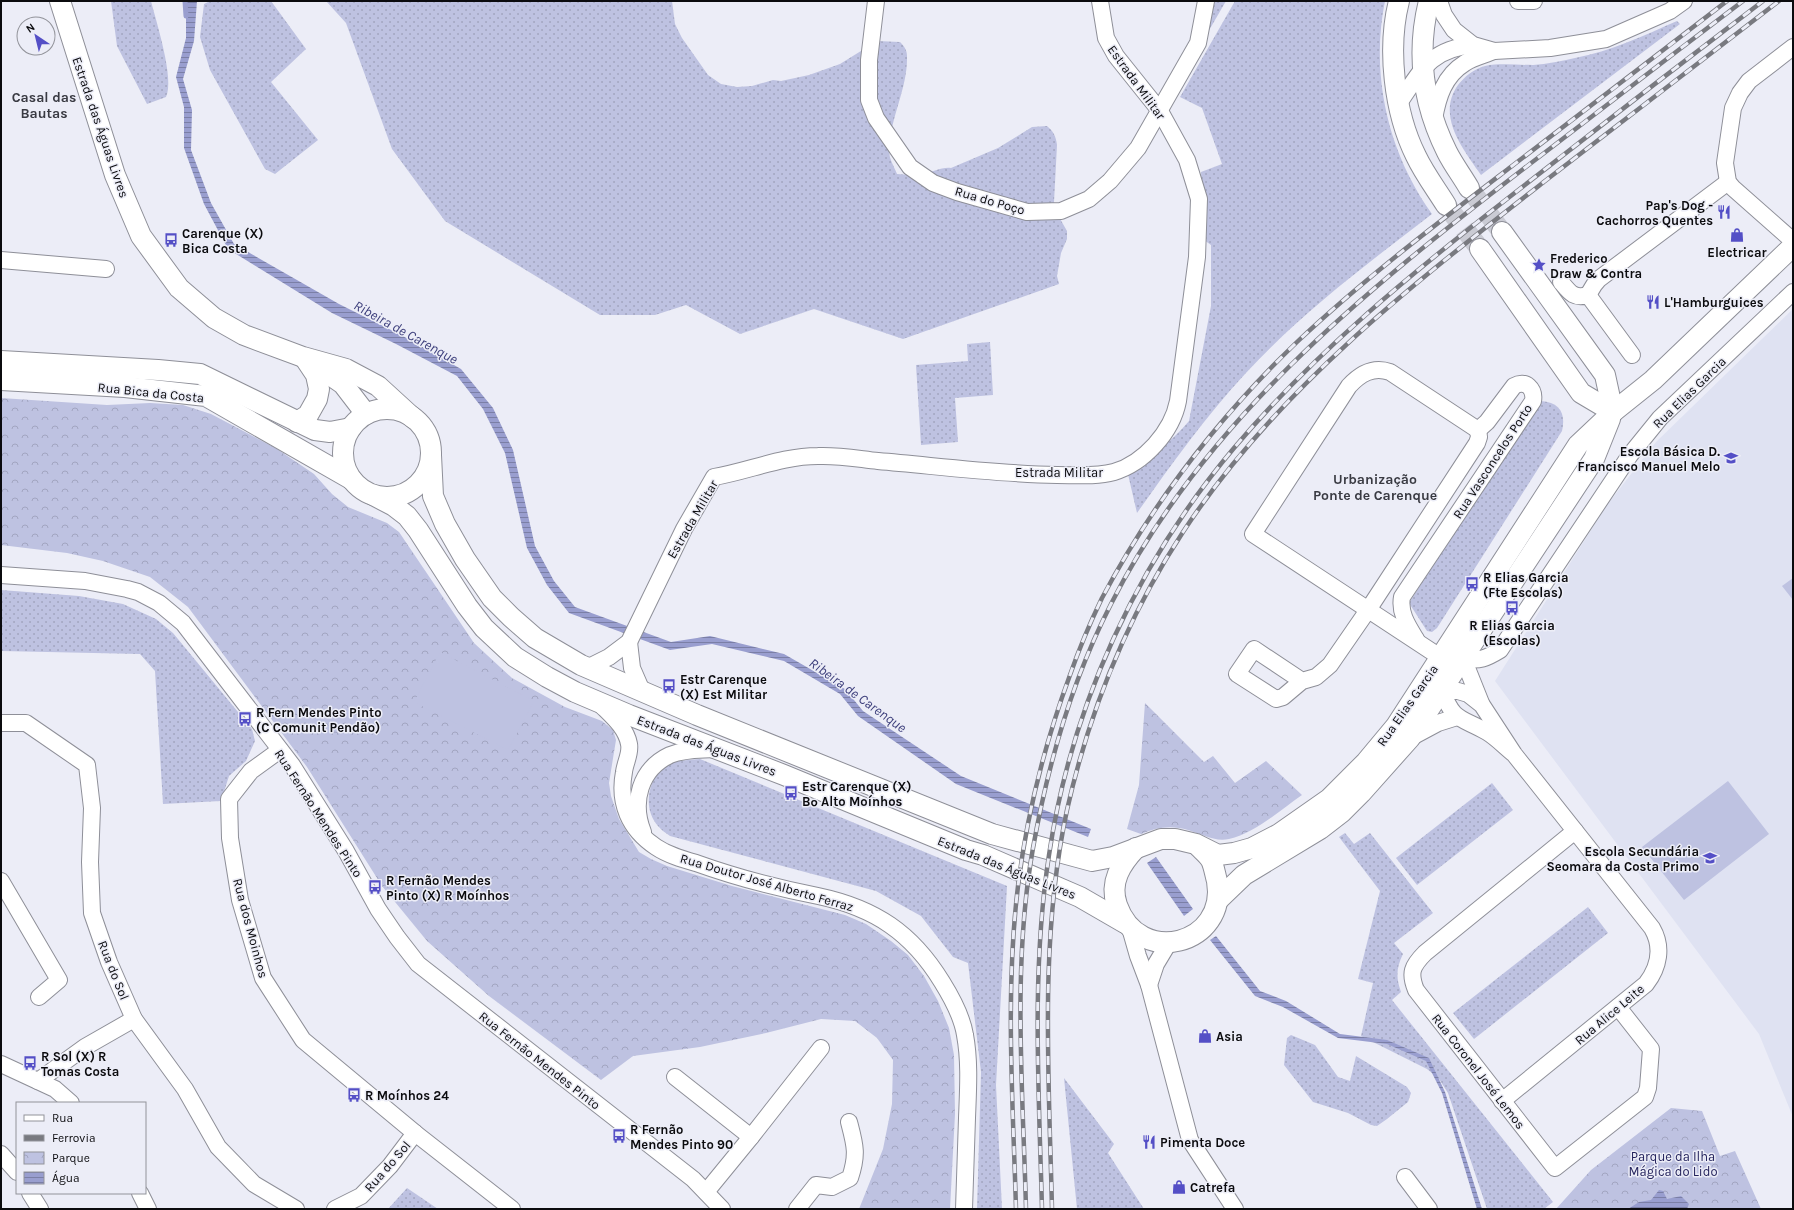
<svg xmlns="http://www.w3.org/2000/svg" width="1794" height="1210" font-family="Karla,sans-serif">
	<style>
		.built { fill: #dfe2f2 }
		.grass { fill: url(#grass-dots) }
		.park { fill: url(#park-crowns) }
		.pitch { fill: #bec2e1 }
		.water { fill: url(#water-rules) }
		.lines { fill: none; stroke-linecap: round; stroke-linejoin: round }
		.stream { stroke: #999ecf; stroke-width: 5 }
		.tertiary-tunnel { stroke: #cacbd4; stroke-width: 20; stroke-dasharray: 20 10; stroke-linecap: butt }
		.minor-casing { stroke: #8e8f98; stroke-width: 18 }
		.tertiary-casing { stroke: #8e8f98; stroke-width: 22 }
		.minor { stroke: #fff; stroke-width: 16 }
		.tertiary { stroke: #fff; stroke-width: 20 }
		.rail-casing { stroke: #797a80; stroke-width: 4.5 }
		.rail { stroke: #ecedf7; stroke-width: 3; stroke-dasharray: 9; stroke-linecap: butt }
		.labels { text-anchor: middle; stroke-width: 3; stroke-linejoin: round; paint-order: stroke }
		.street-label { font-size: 13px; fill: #0b0b0e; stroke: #ecedf7 }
		.poi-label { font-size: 13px; font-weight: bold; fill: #0b0b0e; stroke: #ecedf7; text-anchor: start }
		.park-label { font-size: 13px; fill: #25245d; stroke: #ecedf7 }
		.neighbourhood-label { font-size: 14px; font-weight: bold; fill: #393a42; stroke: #ecedf7 }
		.water-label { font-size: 14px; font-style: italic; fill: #3d3f7c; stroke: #ecedf7 }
	</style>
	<defs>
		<pattern id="grass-dots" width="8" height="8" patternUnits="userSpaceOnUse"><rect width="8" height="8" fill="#bec2e1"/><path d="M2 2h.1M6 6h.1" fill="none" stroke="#a2a5c0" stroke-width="1.8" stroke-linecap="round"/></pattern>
		<pattern id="park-crowns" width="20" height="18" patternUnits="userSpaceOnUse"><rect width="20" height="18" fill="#bec2e1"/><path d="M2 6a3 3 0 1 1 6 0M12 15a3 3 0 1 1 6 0" fill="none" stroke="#a2a5c0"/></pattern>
		<pattern id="water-rules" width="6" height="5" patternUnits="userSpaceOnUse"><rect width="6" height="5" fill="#999ecf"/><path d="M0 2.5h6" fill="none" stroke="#7b7fa6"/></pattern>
	</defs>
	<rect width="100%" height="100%" fill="#ecedf7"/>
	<path class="built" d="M1793 309V1117L1759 1034 1495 681 1607 505 1656 442Z"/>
	<g class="grass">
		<path d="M111 1H151C156 21 175 80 166 97L147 104 117 46Z"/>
		<path d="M210 1H271L306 49 271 82 318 140 275 174 265 169 210 70 200 37 204 4Z"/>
		<path d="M326 1H672L675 24 682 38 708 75 721 84 737 87 752 86 773 80 781 81 809 75 840 64 877 41 900 42C904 46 907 50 907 56 908 88 890 118 889 150 889 159 894 166 897 174 906 175 914 175 923 174 933 172 941 167 951 168L998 148 1032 127 1047 126C1053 131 1056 136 1057 145L1054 202 1059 217 1067 231V239L1061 253 1057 276 1059 284 903 339 814 309 740 334 686 305 655 315H600L445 221 392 149 346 23Z"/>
		<path d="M1212 1H1226L1204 39Z"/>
		<path d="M1235 1H1385C1370 75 1388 153 1432 214 1367 264 1301 313 1245 374 1205 417 1171 465 1137 513L1127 470C1150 456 1171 443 1189 421L1211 306V245L1204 240 1201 172 1222 164 1202 108 1180 97Z"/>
		<path d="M1677 21 1680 24 1481 175C1463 149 1436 116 1458 85 1465 76 1474 69 1485 66 1499 63 1518 65 1533 65 1547 64 1562 61 1575 58 1611 51 1643 36 1677 21Z"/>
		<path d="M990 342 993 395 955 398 958 442 921 445 916 365 968 361 967 344Z"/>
		<path d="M1541 401C1560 402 1566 414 1562 431L1437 628 1432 632 1427 631 1409 603 1536 404Z"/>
		<path d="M1 590 79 596 123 604 156 619 173 633 252 729 255 741 246 761 229 776 221 801 163 804 155 671 140 654 1 651Z"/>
		<path d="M700 759 1007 886 996 1085 1002 1209H977L981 1072 968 963 953 957 921 916 876 891 670 836C666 833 661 830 658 826 643 809 647 781 664 767 673 760 689 760 700 759Z"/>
		<path d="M1492 783 1513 810 1417 885 1396 858Z"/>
		<path d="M1345 833 1354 844 1370 833 1433 913 1394 943 1403 954C1396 968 1396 978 1401 992L1392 1000 1553 1202 1544 1209H1487L1448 1093 1439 1079 1427 1069 1361 1036 1373 983 1358 979 1380 891 1339 837Z"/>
		<path d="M1588 907 1608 933 1474 1039 1453 1013Z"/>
		<path d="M1291 1035 1315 1045 1338 1077 1350 1081 1356 1056 1407 1087 1411 1093 1408 1102 1387 1119 1377 1126 1371 1125 1348 1113 1313 1102 1284 1065 1287 1038Z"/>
		<path d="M1064 1078 1114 1144 1108 1153 1144 1209H1077Z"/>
		<path d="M407 1188 438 1209H388Z"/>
	</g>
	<g class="park">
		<path d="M1 398 107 405 150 403 183 405 211 414 277 449 314 474 332 494 348 507 387 523 399 532 474 643 512 678 565 707 602 721 613 730 616 740 609 783 611 796 619 819 639 852 651 859 667 866 732 886 845 915 866 924 891 941 908 955 924 976 938 1001 949 1028 954 1055 955 1114 950 1209H859L883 1149 892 1104 893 1060 877 1038 855 1021 821 1019 766 1033 700 1047 633 1056 601 1080 489 996 427 941 382 886 307 767 188 607 150 577 103 561 67 553 1 545Z"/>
		<path d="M1145 703 1204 762 1213 756 1235 783 1266 761 1302 795C1280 810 1256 833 1229 839 1214 842 1202 834 1188 830 1172 825 1156 827 1141 834L1127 829 1139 785Z"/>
		<path d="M1671 1108 1702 1111 1720 1156 1735 1151 1761 1209H1556L1591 1170Z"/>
	</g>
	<g class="pitch">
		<path d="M1793 578V600L1782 586Z"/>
		<path d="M440 652 534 701 508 750 414 702Z"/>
		<path d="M1728 781 1769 834 1684 900 1642 847Z"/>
	</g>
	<g class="water">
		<path d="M186 1H197L194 41 183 79 192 110 191 150 211 203 234 244 339 304 401 335 461 369 493 408 513 450 535 546 554 581 575 607 671 642 710 636 784 654 845 689 863 711 961 776 1091 829 1088 837 956 784 858 716 840 694 784 661 712 644 670 650 569 613 547 585 527 548 505 453 483 409 457 376 396 344 332 313 228 249 204 204 184 148V107L176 77 186 38Z"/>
		<path d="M1156 857 1193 909 1184 916 1147 863Z"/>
		<path d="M1216 936 1260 991 1286 1001 1340 1034 1387 1040 1429 1058 1445 1092 1482 1209H1477L1442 1093 1426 1061 1387 1044 1338 1038 1283 1007 1255 996 1210 940Z"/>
		<path d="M1659 1190 1663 1191 1667 1199 1681 1196 1689 1204 1687 1209H1628L1639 1202 1651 1200Z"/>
	</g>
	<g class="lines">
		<path class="stream" d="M185 1 186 16"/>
		<g class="tertiary-tunnel">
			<path d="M1469 188 1502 232"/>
			<path d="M1446 205 1480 249"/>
		</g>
		<defs>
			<g id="minor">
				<path d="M876 1 869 60V100L876 118 910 167 933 183 957 192 1027 212 1061 211 1089 199 1110 181 1138 148 1198 43 1206 1"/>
				<path d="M1439 1 1444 15 1454 30 1473 45 1494 51 1550 48 1606 39 1670 11 1684 1"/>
				<path d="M1518 1H1534"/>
				<path d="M1793 47 1749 81 1740 93 1733 108 1725 163 1728 182 1733 188 1793 241"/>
				<path d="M1399 103C1421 71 1430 49 1473 45"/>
				<path d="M1434 119C1438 97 1444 76 1465 63 1473 57 1485 55 1494 51"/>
				<path d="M1 260 106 269"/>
				<path d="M1561 282C1570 293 1574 299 1588 295L1632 355"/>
				<path d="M1588 295 1594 285 1599 279 1728 182"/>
				<path d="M1 575 85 581 127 589 138 592 159 603 183 623 292 765 346 851 378 909 397 937 418 964 693 1179 722 1209"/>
				<path d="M1416 639C1408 626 1399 613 1402 597L1533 401C1535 389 1526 379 1514 386L1487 422 1478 430"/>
				<path d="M629 642 632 668 642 691"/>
				<path d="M1440 657 1253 534 1349 386C1360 374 1373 366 1390 372L1478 430"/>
				<path d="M1463 658C1479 662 1487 658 1500 650L1630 455 1660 418 1793 292"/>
				<path d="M1463 658 1481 703"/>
				<path d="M587 668 609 657 629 642 684 529 714 477C749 471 782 456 818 456 838 455 859 459 878 461 937 466 997 474 1057 475 1075 475 1096 477 1114 472 1144 463 1172 432 1178 401L1197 257 1199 199 1187 160 1160 111 1116 56 1106 38 1100 1"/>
				<path d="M1302 681 1254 649 1237 674 1276 699 1283 697 1302 681 1316 677 1330 665 1368 610 1477 443 1479 437 1478 430"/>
				<path d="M602 706C613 717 626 728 629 744 631 753 625 763 624 772 618 803 629 829 656 847 668 855 682 859 696 863 735 877 777 888 818 896 875 908 912 933 942 982 952 998 962 1016 965 1035 970 1062 968 1091 967 1118 966 1149 965 1179 964 1209"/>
				<path d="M1 723H26L87 765 92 808 90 862 92 913 109 962 134 1019 185 1089 218 1147 254 1184 296 1209"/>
				<path d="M1410 738 1438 723 1457 717"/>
				<path d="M280 750 251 771 229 799 230 838 240 900 263 978 303 1040 415 1133 512 1209"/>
				<path d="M1575 831 1425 953C1412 966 1409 973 1416 990L1555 1168 1645 1097 1648 1088 1651 1049 1618 1007"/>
				<path d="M643 832C631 802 640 769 670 755 684 749 699 750 714 749"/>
				<path d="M1 881 59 980 39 997"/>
				<path d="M1130 928 1138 956 1149 985 1190 1140 1235 1209"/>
				<path d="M1149 985 1156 964 1168 944"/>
				<path d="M1 1064 55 1089 71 1103"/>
				<path d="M675 1077 751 1137"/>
				<path d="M38 1081 85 1047 134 1019"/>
				<path d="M1502 1101 1646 984C1659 967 1663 947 1652 928L1514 754 1482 705 1468 694 1458 691 1442 690C1453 722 1461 717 1487 732 1497 738 1505 747 1514 754"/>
				<path d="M1 1154 17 1172"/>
				<path d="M1405 1177 1429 1209"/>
				<path d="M706 1192 751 1137 821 1048"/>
				<path d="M30 1193 40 1209"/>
				<path d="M140 1193 148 1209"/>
				<path d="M335 1209 361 1196 390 1166 415 1133"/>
				<path d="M797 1209 816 1185 832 1187 850 1178C858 1154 855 1145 849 1122"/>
			</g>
			<g id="tertiary">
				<path d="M60 1 115 175 141 236 179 288 214 318 244 335 303 357 346 369 378 386 413 418"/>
				<path d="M1399 1C1387 48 1394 112 1416 156 1424 173 1436 189 1446 205"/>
				<path d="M1429 1C1416 53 1423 104 1447 152 1453 164 1462 176 1469 188"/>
				<path d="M1502 232 1605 375 1613 412"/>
				<path d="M1480 249 1581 393 1613 412"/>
				<path d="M1 361 158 370 200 374 315 430 330 432 351 428"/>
				<path d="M317 366 343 384 366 414"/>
				<path d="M1 380 125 387 206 396 351 479"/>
				<circle cx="387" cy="453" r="44"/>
				<path d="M297 422 308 415 317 399 319 389 316 375 306 360"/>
				<path d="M431 455 433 496 445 524 465 559 492 598 511 617 535 638 581 665 697 715 992 834 1092 861 1113 857 1161 839H1175L1196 844 1218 855 1234 853 1252 848 1279 834 1329 799 1366 762 1396 726 1578 445 1613 412 1653 380 1793 246"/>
				<path d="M373 495 394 506 407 516 418 530 467 606 484 628 515 657 547 677 575 692 629 715 784 775 966 850 983 855 1080 897 1125 923"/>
				<path d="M1136 848C1121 864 1109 882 1117 905 1139 968 1228 945 1217 881 1215 874 1214 866 1211 860 1208 855 1203 851 1199 847"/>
				<path d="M1218 900 1244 875 1320 829 1342 812 1361 793 1410 738 1594 459 1610 419"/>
			</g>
		</defs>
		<use href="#minor" class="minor-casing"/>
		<use href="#tertiary" class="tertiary-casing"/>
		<use href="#minor" class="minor"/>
		<use href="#tertiary" class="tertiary"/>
		<defs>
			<g id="rail">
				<path d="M1016 1209C1013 1102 1005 993 1018 886 1027 813 1045 743 1070 675 1079 649 1090 623 1102 598 1152 504 1220 416 1297 342 1365 278 1439 222 1512 166 1584 111 1656 56 1727 1"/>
				<path d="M1026 1209C1023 1089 1012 966 1033 848 1048 764 1072 680 1111 604 1203 422 1363 292 1522 170 1595 114 1669 57 1743 1"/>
				<path d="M1042 1209C1039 1091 1031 972 1049 855 1071 706 1137 563 1234 448 1315 352 1413 272 1512 195 1595 130 1679 65 1763 1"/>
				<path d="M1052 1209C1049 1076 1039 940 1067 810 1089 712 1128 616 1183 532 1276 390 1413 284 1545 181 1623 121 1701 61 1779 1"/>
			</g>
		</defs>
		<use href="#rail" class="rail-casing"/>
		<use href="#rail" class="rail"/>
	</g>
	<defs>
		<symbol id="restaurant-bare" viewBox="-9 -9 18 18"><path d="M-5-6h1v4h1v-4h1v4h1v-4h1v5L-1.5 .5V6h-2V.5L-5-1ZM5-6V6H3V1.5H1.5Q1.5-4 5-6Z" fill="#544fc6" stroke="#ecedf7" stroke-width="2.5" paint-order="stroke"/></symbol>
		<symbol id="shop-bare" viewBox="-9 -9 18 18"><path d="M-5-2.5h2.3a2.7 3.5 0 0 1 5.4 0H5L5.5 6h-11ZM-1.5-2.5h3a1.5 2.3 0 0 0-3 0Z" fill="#544fc6" stroke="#ecedf7" stroke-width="2.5" paint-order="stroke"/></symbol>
		<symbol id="bus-bare" viewBox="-9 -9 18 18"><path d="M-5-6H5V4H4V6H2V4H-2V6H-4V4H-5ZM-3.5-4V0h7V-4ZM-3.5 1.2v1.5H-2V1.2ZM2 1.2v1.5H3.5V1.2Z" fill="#544fc6" stroke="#ecedf7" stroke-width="2.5" paint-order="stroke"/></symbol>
		<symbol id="sight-bare" viewBox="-9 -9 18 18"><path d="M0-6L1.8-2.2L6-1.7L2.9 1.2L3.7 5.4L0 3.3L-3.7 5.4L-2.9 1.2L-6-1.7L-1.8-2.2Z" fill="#544fc6" stroke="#ecedf7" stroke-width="2.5" paint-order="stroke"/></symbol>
		<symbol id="school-bare" viewBox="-9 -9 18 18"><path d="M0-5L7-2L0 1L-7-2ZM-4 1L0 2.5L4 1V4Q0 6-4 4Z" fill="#544fc6" stroke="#ecedf7" stroke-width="2.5" paint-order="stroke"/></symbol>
	</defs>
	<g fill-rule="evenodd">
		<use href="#restaurant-bare" x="1714" y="202" width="20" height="20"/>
		<use href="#shop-bare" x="1727" y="225" width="20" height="20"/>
		<use href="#bus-bare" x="161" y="230" width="20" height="20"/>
		<use href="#sight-bare" x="1529" y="255" width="20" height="20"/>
		<use href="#restaurant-bare" x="1643" y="292" width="20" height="20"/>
		<use href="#school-bare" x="1721" y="448" width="20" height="20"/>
		<use href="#bus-bare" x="1462" y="574" width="20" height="20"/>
		<use href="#bus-bare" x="1502" y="598" width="20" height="20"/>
		<use href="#bus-bare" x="659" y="676" width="20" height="20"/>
		<use href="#bus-bare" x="235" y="709" width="20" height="20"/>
		<use href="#bus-bare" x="781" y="783" width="20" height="20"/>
		<use href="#school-bare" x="1700" y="848" width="20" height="20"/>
		<use href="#bus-bare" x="365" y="877" width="20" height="20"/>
		<use href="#shop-bare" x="1195" y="1026" width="20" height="20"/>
		<use href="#bus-bare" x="20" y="1053" width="20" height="20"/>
		<use href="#bus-bare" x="344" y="1085" width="20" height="20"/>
		<use href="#bus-bare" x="609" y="1126" width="20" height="20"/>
		<use href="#restaurant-bare" x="1139" y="1132" width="20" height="20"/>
		<use href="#shop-bare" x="1169" y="1177" width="20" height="20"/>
	</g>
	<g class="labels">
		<g class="street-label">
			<text transform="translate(1137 82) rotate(54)" y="5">Estrada Militar</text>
			<text transform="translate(101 127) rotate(71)" y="5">Estrada das Águas Livres</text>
			<text transform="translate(990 200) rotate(16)" y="5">Rua do Poço</text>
			<text transform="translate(151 392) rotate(6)" y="5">Rua Bica da Costa</text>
			<text transform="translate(1689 392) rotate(-44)" y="5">Rua Elias Garcia</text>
			<text transform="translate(1492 461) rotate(-57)" y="5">Rua Vasconcelos Porto</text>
			<text x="1059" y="477">Estrada Militar</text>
			<text transform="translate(692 519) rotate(-60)" y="5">Estrada Militar</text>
			<text transform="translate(1407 705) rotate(-55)" y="5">Rua Elias Garcia</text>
			<text transform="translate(707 745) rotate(21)" y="5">Estrada das Águas Livres</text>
			<text transform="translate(319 813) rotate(57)" y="5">Rua Fernão Mendes Pinto</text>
			<text transform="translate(1007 867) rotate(22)" y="5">Estrada das Águas Livres</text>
			<text transform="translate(767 882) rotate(16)" y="5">Rua Doutor José Alberto Ferraz</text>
			<text transform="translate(251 928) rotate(75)" y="5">Rua dos Moinhos</text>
			<text transform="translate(114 970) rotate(68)" y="5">Rua do Sol</text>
			<text transform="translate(1609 1014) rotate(-40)" y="5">Rua Alice Leite</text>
			<text transform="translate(540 1060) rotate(38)" y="5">Rua Fernão Mendes Pinto</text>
			<text transform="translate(1479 1071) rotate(52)" y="5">Rua Coronel José Lemos</text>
			<text transform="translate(387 1166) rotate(-49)" y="5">Rua do Sol</text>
		</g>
		<g class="poi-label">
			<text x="1713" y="210" text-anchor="end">Pap's Dog -<tspan x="1713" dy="15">Cachorros Quentes</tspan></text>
			<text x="182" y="238">Carenque (X)<tspan x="182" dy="15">Bica Costa</tspan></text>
			<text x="1737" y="257" text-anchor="middle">Electricar</text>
			<text x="1550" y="263">Frederico<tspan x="1550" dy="15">Draw &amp; Contra</tspan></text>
			<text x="1664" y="307">L'Hamburguices</text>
			<text x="1720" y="456" text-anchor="end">Escola Básica D.<tspan x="1720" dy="15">Francisco Manuel Melo</tspan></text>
			<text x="1483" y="582">R Elias Garcia<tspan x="1483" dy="15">(Fte Escolas)</tspan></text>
			<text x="1512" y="630" text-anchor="middle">R Elias Garcia<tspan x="1512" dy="15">(Escolas)</tspan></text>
			<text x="680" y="684">Estr Carenque<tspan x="680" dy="15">(X) Est Militar</tspan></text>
			<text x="256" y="717">R Fern Mendes Pinto<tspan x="256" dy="15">(C Comunit Pendão)</tspan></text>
			<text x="802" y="791">Estr Carenque (X)<tspan x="802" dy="15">Bº Alto Moínhos</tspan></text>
			<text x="1699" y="856" text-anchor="end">Escola Secundária<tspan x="1699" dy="15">Seomara da Costa Primo</tspan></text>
			<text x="386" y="885">R Fernão Mendes<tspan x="386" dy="15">Pinto (X) R Moínhos</tspan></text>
			<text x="1216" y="1041">Asia</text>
			<text x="41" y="1061">R Sol (X) R<tspan x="41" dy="15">Tomas Costa</tspan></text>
			<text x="365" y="1100">R Moínhos 24</text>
			<text x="630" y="1134">R Fernão<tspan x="630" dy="15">Mendes Pinto 90</tspan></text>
			<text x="1160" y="1147">Pimenta Doce</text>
			<text x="1190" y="1192">Catrefa</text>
		</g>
		<g class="park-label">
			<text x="1673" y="1161">Parque da Ilha<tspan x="1673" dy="15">Mágica do Lido</tspan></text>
		</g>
		<g class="neighbourhood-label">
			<text x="44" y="102">Casal das<tspan x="44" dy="16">Bautas</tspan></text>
			<text x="1375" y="484">Urbanização<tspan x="1375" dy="16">Ponte de Carenque</tspan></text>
		</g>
		<g class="water-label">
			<text transform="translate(406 332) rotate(29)" y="5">Ribeira de Carenque</text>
			<text transform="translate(858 695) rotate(36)" y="5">Ribeira de Carenque</text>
		</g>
	</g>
	<rect width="1794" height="1210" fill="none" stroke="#0b0b0e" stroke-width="4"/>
	<rect x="16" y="1102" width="130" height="92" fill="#ecedf7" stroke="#92939a"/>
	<rect x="24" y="1115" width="20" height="6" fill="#ffffff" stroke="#92939a"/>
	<text x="52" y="1122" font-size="12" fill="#0b0b0e">Rua</text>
	<rect x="24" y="1135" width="20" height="6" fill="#797a80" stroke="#92939a"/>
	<text x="52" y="1142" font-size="12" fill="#0b0b0e">Ferrovia</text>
	<rect x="24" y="1152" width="20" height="12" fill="url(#park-crowns)" stroke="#92939a"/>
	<text x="52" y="1162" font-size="12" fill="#0b0b0e">Parque</text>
	<rect x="24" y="1172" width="20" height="12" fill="url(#water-rules)" stroke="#92939a"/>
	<text x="52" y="1182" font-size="12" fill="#0b0b0e">Água</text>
	<g transform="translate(36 36) rotate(325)"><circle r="19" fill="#ecedf7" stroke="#92939a"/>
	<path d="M0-3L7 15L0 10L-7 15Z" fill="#544fc6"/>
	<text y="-6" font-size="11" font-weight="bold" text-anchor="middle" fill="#0b0b0e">N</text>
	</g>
</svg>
